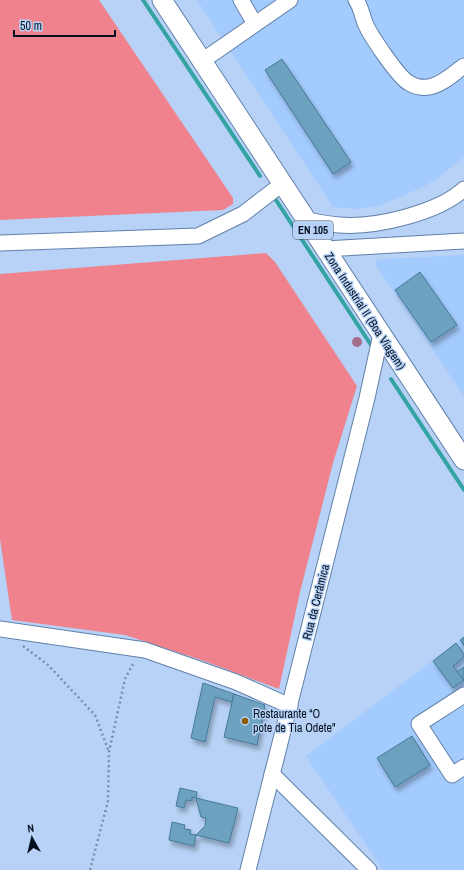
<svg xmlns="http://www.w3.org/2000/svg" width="464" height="870" font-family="'Archivo Narrow',sans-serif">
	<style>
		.built { fill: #a4cbfe }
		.green { fill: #ef828c }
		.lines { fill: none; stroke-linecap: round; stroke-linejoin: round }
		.stream { stroke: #34a3a3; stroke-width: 4 }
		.building { fill: #6ca1c0; stroke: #457a97; filter: url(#shadow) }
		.minor-casing { stroke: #6181aa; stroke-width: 17 }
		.major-casing { stroke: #6181aa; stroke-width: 21 }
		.path { stroke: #788daa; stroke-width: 2.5; stroke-dasharray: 2 3; stroke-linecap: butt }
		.minor { stroke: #fff; stroke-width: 15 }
		.major { stroke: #fff; stroke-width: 19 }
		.tree { fill: #a36d8c }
		.poi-dot { fill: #8b5c01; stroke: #b7d2f6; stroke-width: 1.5 }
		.labels { text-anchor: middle; stroke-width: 3; stroke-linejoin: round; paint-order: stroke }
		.shield { fill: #b7d2f6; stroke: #3a4b60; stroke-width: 1 }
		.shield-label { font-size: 11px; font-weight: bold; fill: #051120 }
		.street-label { font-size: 12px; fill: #051120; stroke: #b7d2f6 }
		.poi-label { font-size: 12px; fill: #051120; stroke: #b7d2f6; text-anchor: start }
	</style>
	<defs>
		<filter id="shadow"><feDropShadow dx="2.5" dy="4.5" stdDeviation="2" flood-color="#0004"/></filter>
	</defs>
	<rect width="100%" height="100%" fill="#b7d2f6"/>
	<g class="built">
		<path d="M197 0H464V157L438 178 423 187 379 206 356 209 333 207Z"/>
		<path d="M464 255V396L375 264 377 260 384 259Z"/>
		<path d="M464 637V870H383L306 756Z"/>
	</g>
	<g class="green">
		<path d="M0 0H99L233 198V204L223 210 0 220Z"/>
		<path d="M266 253 275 262 357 386 333 463 300 592 279 689 207 662 125 635 12 620 0 539V274Z"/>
	</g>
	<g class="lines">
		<g class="stream">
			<path d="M143 0 260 176"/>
			<path d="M274 197 371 345"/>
			<path d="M391 379 464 490"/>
		</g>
	</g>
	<g class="building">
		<path d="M282 59 351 162 333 174 265 70Z"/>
		<path d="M420 272 457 325 431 342 395 290Z"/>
		<path d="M464 637V646L460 640Z"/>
		<path d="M456 643 464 654V657L453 666 464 680 453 688 433 661Z"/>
		<path d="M464 667V680L457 672Z"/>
		<path d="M203 683 234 694 232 702 215 697 205 742 191 738Z"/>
		<path d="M234 694 265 705 257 745 224 737Z"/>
		<path d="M412 736 430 765 395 787 377 758Z"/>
		<path d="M180 788 197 792 196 798 192 797V801L186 800 184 808 176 806Z"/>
		<path d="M196 798 238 808 229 843 196 835 205 826 206 818 201 817Z"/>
		<path d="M172 822 185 825 184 829 191 830 190 834 196 835 194 846 169 840Z"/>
	</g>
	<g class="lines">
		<defs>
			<g id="minor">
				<path d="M241 0 255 24"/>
				<path d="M356 0C361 7 362 15 365 23 370 35 398 77 409 83 415 87 422 88 429 87 442 85 454 73 464 66"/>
				<path d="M202 61 290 0"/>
				<path d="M306 220C317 222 328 224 339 225 375 228 438 213 464 189"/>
				<path d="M0 243 198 236 243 214 282 184"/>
				<path d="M325 249 464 241"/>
				<path d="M0 629 145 650 236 682 290 706"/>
				<path d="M464 695 419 724 452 775 464 767"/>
				<path d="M272 774 369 870"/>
				<path d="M248 870 367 398 381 334"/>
			</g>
			<path id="major" d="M162 0 464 460"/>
		</defs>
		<use href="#minor" class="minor-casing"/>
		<use href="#major" class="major-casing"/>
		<g class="path">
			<path d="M23 646 48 665 95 715 109 752"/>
			<path d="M90 870 108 801 109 752 125 679 134 662"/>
		</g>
		<use href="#minor" class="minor"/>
		<use href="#major" class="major"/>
	</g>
	<circle class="tree" cx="357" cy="342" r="5"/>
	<circle class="poi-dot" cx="245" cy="721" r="4"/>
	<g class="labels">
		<rect class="shield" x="293" y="221" width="40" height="18" rx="3"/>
		<g class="shield-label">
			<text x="313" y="234">EN 105</text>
		</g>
		<g class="street-label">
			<text transform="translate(365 311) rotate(57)" y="4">Zona Industrial II (Boa Viagem)</text>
			<text transform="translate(316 602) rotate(-76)" y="4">Rua da Cerâmica</text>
		</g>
		<g class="poi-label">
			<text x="253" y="718">Restaurante “O<tspan x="253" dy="14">pote de Tia Odete"</tspan></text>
		</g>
	</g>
	<g transform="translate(32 838) rotate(352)" stroke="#b7d2f6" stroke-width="3" paint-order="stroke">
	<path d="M0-3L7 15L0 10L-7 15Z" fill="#051120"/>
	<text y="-6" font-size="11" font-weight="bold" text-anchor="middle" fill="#051120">N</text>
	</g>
	<path d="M14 30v6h101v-6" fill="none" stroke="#051120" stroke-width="2"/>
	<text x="20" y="30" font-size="12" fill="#051120" stroke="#b7d2f6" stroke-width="3" paint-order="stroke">50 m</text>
</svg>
